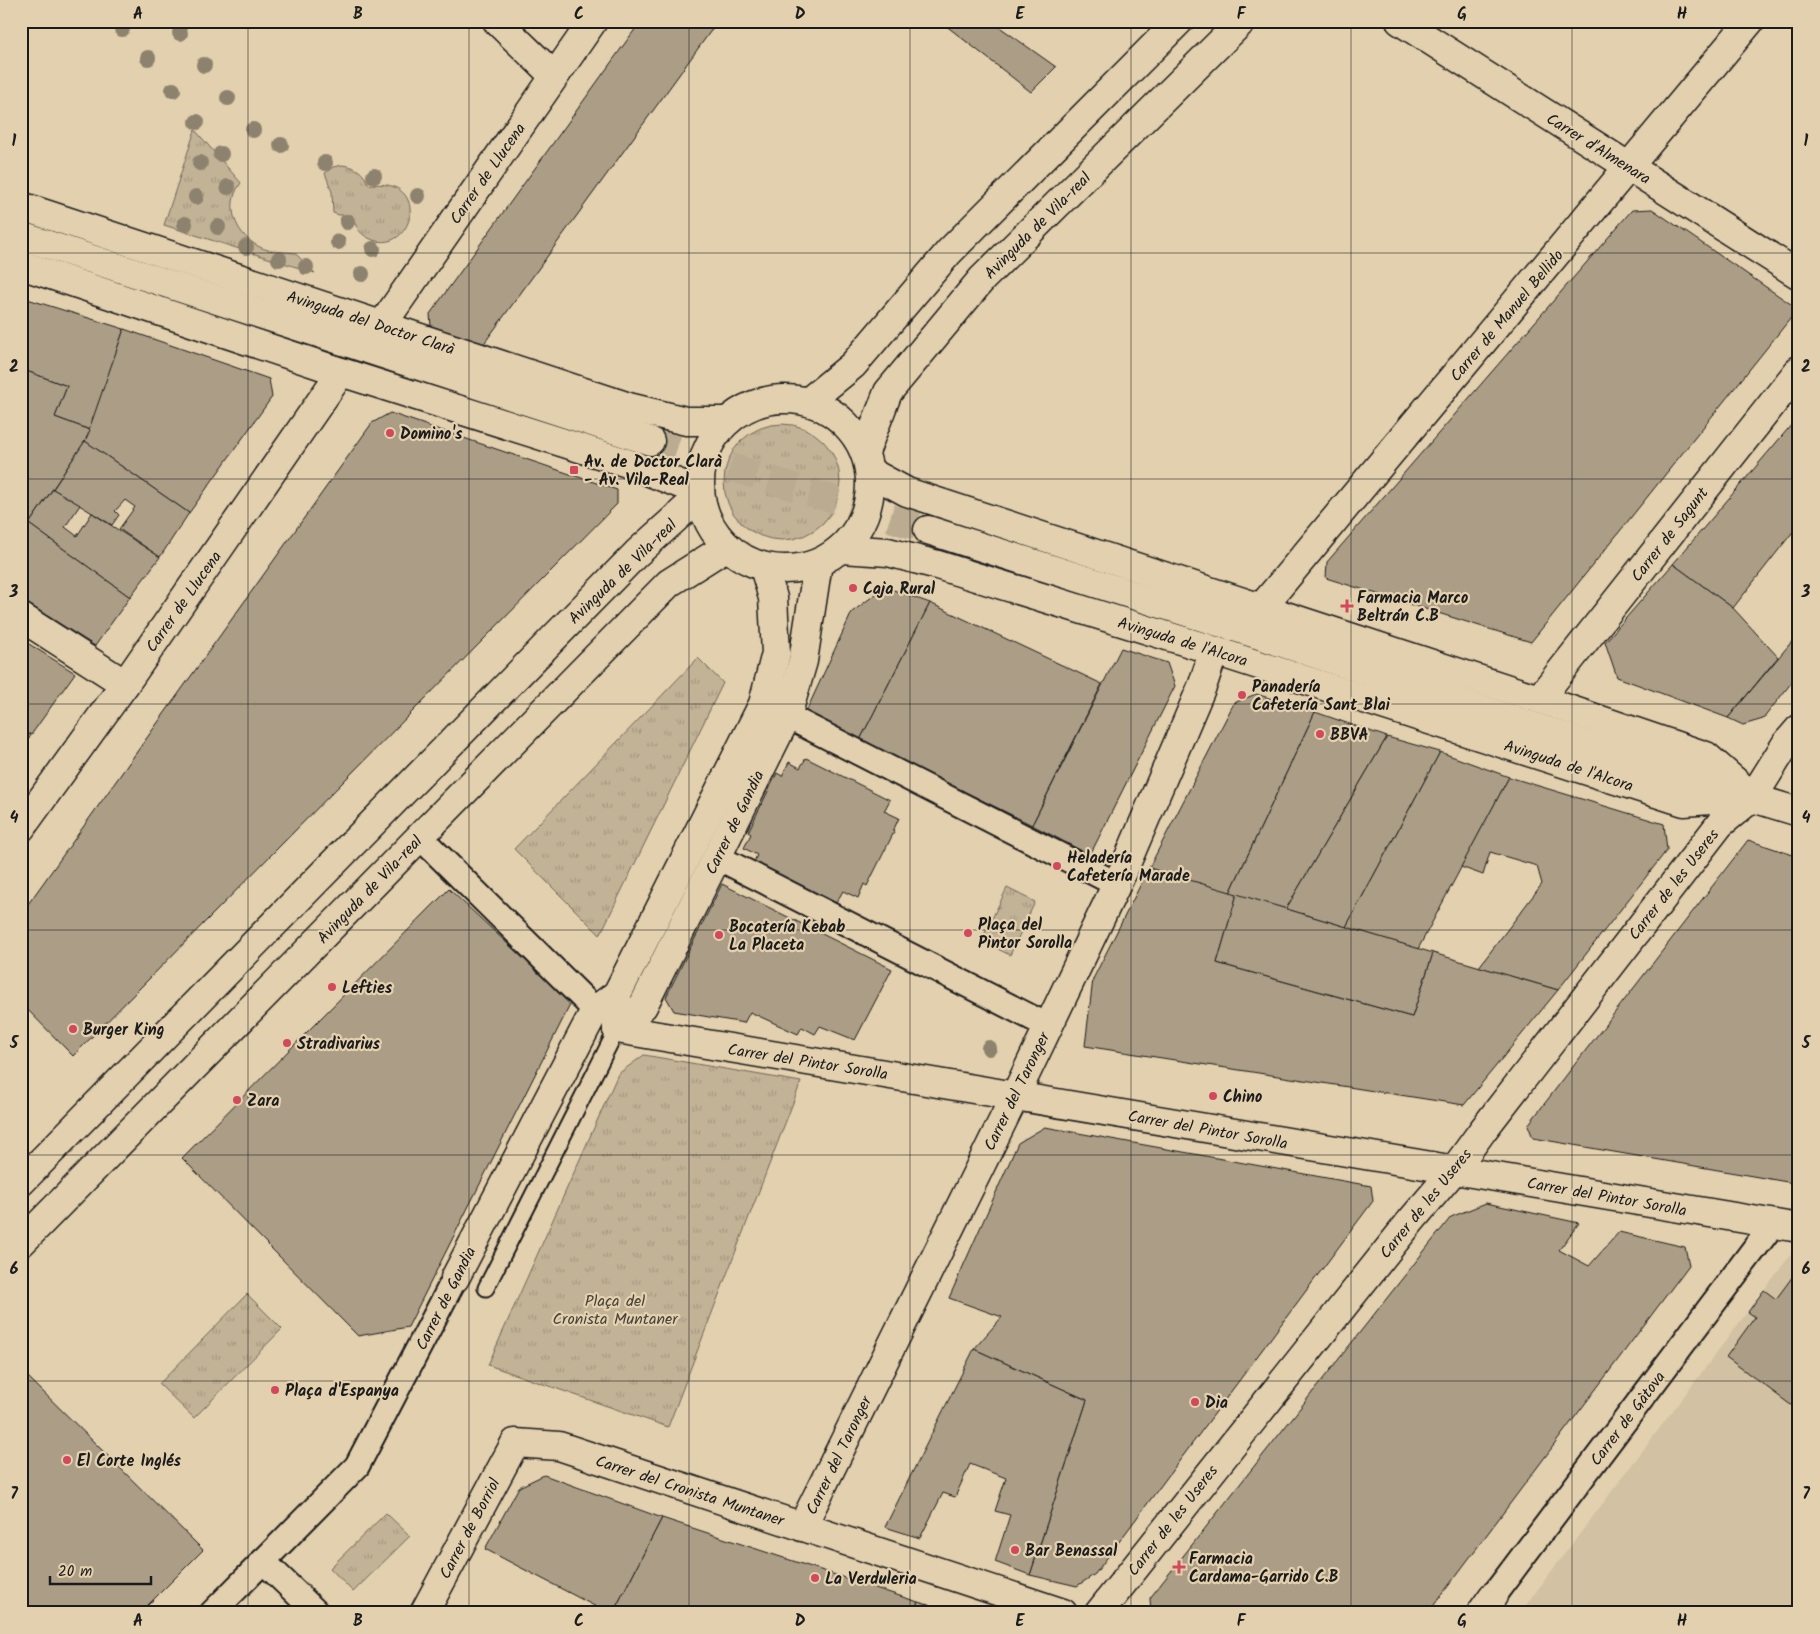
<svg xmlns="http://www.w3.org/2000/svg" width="1820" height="1634" font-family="Kalam,sans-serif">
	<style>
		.built { fill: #d2c1a2 }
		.grass { fill: url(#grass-tufts); stroke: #6f6759 }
		.building { fill: #ac9e86; stroke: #1c1c1c }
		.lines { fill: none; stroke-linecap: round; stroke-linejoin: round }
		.secondary-tunnel { stroke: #bbac91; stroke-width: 28; stroke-dasharray: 28 14; stroke-linecap: butt }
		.service-casing { stroke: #1c1c1c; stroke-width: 19 }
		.pedestrian-casing { stroke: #1c1c1c; stroke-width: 28 }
		.minor-casing { stroke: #1c1c1c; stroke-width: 31 }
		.secondary-casing { stroke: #1c1c1c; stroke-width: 31 }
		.service { stroke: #e3d0ae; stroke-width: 15 }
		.pedestrian { stroke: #e3d0ae; stroke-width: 24 }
		.minor { stroke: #e3d0ae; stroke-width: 28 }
		.secondary { stroke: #e3d0ae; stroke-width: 28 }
		.tree { fill: #8d826e }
		.grid { fill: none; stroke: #1c1c1c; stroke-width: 1; stroke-opacity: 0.55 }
		.poi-dot { fill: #d1495b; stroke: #e3d0ae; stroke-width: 2 }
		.labels { text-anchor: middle; stroke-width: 4.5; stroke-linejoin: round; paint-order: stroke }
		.street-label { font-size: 16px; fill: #1c1c1c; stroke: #e3d0ae }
		.poi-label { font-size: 16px; font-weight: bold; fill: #1c1c1c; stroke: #e3d0ae; text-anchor: start }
		.park-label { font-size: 16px; fill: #46423a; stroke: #e3d0ae }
		.neatline { fill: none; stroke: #1c1c1c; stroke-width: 2 }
		.grid-label { font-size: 16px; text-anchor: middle; font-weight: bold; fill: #1c1c1c }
	</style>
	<defs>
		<pattern id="grass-tufts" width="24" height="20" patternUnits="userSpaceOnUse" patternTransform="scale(1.25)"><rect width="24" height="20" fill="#c2b296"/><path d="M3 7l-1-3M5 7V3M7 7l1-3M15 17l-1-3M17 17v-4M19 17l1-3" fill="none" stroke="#a69881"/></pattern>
	</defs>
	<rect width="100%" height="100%" fill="#e3d0ae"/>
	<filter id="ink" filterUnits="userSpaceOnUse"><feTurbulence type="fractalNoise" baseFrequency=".02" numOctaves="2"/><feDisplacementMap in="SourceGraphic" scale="10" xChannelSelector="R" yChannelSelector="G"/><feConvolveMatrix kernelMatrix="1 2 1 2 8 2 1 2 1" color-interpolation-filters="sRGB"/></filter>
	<g filter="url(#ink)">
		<path class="built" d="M1795 1249 1799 1252V1613H1520Z"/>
		<g class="grass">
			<path d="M195 130 241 183C238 187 235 192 234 197 228 220 245 244 268 250 277 252 287 252 295 253L315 273 164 225Z"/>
			<path d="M342 165C357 167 363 172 369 185 432 176 414 254 373 240 360 235 356 228 352 215H339L333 213 332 192 325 173 333 167Z"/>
			<circle cx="782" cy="482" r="58"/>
			<path d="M698 658 723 683 600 935 514 849Z"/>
			<path d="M1007 888 1035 902 1010 955 981 941Z"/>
			<path d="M644 1055 801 1082 668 1427 488 1365 618 1074Z"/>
			<path d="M247 1294 282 1329 194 1418 159 1384Z"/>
			<path d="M386 1513 410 1536 353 1592 330 1568Z"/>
		</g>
		<g class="building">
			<path d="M641 21H718L483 345 431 326 430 314Z"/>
			<path d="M940 21H991L1056 67 1031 92Z"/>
			<path d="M1652 209 1798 309 1531 642 1326 578 1327 562 1632 210Z"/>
			<path d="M21 297 124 329 90 430 55 417 67 386 21 369Z"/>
			<path d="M124 329 269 379 272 397 189 513 85 441Z"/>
			<path d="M21 369 67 386 55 417 90 430 85 441 29 524 21 518Z"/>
			<path d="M390 413 617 490V504L73 1056 21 1003V914L372 423Z"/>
			<path d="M1793 423 1799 427V524L1733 608 1673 564Z"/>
			<path d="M85 441 189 513 160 557 119 529 135 507 125 500 115 511 119 515 112 525 53 489Z"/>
			<path d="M53 489 80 505 65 527 77 536 92 513 160 557 130 597 29 524Z"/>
			<path d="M21 518 29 524 21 535Z"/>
			<path d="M29 524 130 597 95 646 21 599V535Z"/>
			<path d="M1673 564 1733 608 1778 657 1728 718 1617 677 1605 642Z"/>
			<path d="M885 587 930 603 860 740 805 714 852 612Z"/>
			<path d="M930 603 1102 684 1032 825 860 740Z"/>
			<path d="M1799 633V673L1763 719 1743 725 1728 718Z"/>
			<path d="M21 639 75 673 31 735 21 730Z"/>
			<path d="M1121 648 1167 663 1175 686 1090 855 1032 825Z"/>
			<path d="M1256 694 1315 712 1230 893 1149 868 1234 703Z"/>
			<path d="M1315 712 1387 737 1286 909 1230 893Z"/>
			<path d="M21 730 31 735 21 749Z"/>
			<path d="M1387 737 1440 752 1346 927 1286 909Z"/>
			<path d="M1440 752 1509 777 1418 949 1346 927Z"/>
			<path d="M806 758 890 800 884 811 899 818 893 831 894 832 867 886 864 884 858 898 843 891 836 903 754 862 757 855 744 848 751 834 748 832 777 773 782 776 789 762 800 768Z"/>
			<path d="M1509 777 1664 824 1667 850 1558 990 1479 967 1542 884 1537 866 1490 852 1483 875 1461 867Z"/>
			<path d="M1748 840 1799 857V1184L1533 1138 1528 1125Z"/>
			<path d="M1149 868 1237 894 1217 963 1412 1017 1433 953 1558 990 1464 1105 1085 1046 1093 979Z"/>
			<path d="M722 884 892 969 855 1040 820 1026 815 1034 802 1027 798 1034 750 1012 744 1023 674 1011 666 997Z"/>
			<path d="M449 889 571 1003 408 1327 358 1336 182 1158Z"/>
			<path d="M1237 894 1433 953 1412 1017 1217 963Z"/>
			<path d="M1045 1127 1371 1186 1373 1201 1095 1574 1077 1586 1030 1575 1087 1400 974 1349 1002 1317 949 1298 1018 1143Z"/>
			<path d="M1486 1203 1579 1223 1559 1250 1589 1266 1619 1232 1685 1247 1689 1265 1428 1613H1151L1150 1598 1451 1217Z"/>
			<path d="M1799 1268V1411L1726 1357 1755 1317 1748 1312 1764 1290 1776 1299Z"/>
			<path d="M974 1349 1087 1400 1030 1575 995 1562 1010 1515 995 1511 1006 1478 970 1464 955 1497 943 1493 920 1538 885 1527Z"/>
			<path d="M21 1370 203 1550 140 1613H21Z"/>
			<path d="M544 1475 662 1518 613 1613H608L485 1549 519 1487Z"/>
			<path d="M662 1518 918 1602 913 1613H613Z"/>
			<path d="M918 1602 956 1613H913Z"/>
		</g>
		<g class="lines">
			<path class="secondary-tunnel" d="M650 441 928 530"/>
			<defs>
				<path id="service" d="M486 1288 617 1029"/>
				<g id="pedestrian">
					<path d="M787 716 1116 884"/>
					<path d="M420 837 595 1010"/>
					<path d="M717 857 1048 1026"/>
					<path d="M263 1561 317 1613"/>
					<path d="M1493 1596 1773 1224"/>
					<path d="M212 1613 357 1466 455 1278"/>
				</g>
				<g id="minor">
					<path d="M497 21 554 76"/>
					<path d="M1400 21 1799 275"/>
					<path d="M21 206 629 407 686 421H725"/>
					<path d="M21 265 341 372 627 463 698 491"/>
					<path d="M382 325 593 21"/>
					<path d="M870 472 907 492 1539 699 1706 756 1753 797"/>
					<path d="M842 549 888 552 934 564 1206 648 1684 802 1749 797"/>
					<path d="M1261 608 1750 21"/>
					<path d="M21 617 125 684"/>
					<path d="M1539 699 1799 370"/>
					<path d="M21 828 125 684 341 372"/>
					<path d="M617 1029 1799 1228"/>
					<path d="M617 1029 643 1006 787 716 803 661 818 563"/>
					<path d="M617 1029V994L763 704 776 653 773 598 764 567"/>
					<path d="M455 1278 595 1010 617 994"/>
					<path d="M802 1527 1015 1096 1123 871 1203 684 1210 663 1206 648"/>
					<path d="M424 1613 515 1443 559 1446 1063 1613"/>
					<path d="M1099 1613 1410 1222 1454 1170 1483 1130 1720 824 1753 797 1786 744 1799 729"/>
					<path d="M1481 1613 1493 1596"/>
				</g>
				<g id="secondary">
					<path d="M21 236 650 441"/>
					<circle cx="785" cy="484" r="85"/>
					<path d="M809 401 853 365 949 252 1179 21"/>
					<path d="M865 452 888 392 982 279 1242 21"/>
					<path d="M928 530 1259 635 1694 780 1799 812"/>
					<path d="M21 1182 637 553 699 497"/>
					<path d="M21 1243 669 583 726 547"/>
				</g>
			</defs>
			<use href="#service" class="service-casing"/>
			<use href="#pedestrian" class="pedestrian-casing"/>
			<use href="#minor" class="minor-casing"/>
			<use href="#secondary" class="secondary-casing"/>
			<use href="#service" class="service"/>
			<use href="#pedestrian" class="pedestrian"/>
			<use href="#minor" class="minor"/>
			<use href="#secondary" class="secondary"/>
		</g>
		<g class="tree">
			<circle cx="122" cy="29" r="8"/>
			<circle cx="180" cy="33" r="8"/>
			<circle cx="148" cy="58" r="8"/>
			<circle cx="204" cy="65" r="8"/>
			<circle cx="173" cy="90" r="8"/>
			<circle cx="228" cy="98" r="8"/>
			<circle cx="197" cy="122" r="8"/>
			<circle cx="253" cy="130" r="8"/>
			<circle cx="281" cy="145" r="8"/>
			<circle cx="221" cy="154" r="8"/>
			<circle cx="200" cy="163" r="8"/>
			<circle cx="325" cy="163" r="8"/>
			<circle cx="374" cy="176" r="8"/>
			<circle cx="228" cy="187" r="8"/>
			<circle cx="418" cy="196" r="8"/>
			<circle cx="196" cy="197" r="8"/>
			<circle cx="347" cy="222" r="8"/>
			<circle cx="185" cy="224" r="8"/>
			<circle cx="218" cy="227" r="8"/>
			<circle cx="338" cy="242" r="8"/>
			<circle cx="246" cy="247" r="8"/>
			<circle cx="373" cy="249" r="8"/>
			<circle cx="279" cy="259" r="8"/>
			<circle cx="306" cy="267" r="8"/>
			<circle cx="362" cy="274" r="8"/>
			<circle cx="989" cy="1048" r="8"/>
		</g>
	</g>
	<path class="grid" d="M248 21V1613M469 21V1613M689 21V1613M910 21V1613M1131 21V1613M1351 21V1613M1572 21V1613M21 253H1799M21 479H1799M21 704H1799M21 930H1799M21 1155H1799M21 1381H1799"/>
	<g class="poi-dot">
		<circle cx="390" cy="433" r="5"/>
		<rect x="569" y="465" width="10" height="10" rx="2.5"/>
		<circle cx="853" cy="588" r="5"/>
		<path d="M1344.5 598.5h5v5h5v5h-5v5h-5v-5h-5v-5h5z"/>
		<circle cx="1242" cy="695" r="5"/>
		<circle cx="1320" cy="734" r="5"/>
		<circle cx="1057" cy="866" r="5"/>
		<circle cx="968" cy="933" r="5"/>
		<circle cx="719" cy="935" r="5"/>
		<circle cx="332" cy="987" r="5"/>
		<circle cx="73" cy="1029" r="5"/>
		<circle cx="287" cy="1043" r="5"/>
		<circle cx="1213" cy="1096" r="5"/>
		<circle cx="237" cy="1100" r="5"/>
		<circle cx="275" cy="1390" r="5"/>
		<circle cx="1195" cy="1402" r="5"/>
		<circle cx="67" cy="1460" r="5"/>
		<circle cx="1015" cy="1550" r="5"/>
		<path d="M1176.5 1559.5h5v5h5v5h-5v5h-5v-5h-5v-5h5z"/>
		<circle cx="815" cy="1578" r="5"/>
	</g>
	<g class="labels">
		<g class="street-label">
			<text transform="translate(1599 148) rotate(32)" y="6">Carrer d'Almenara</text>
			<text transform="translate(487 173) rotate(-55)" y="6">Carrer de Llucena</text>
			<text transform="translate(1037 225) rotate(-45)" y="6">Avinguda de Vila-real</text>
			<text transform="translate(1506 315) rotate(-50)" y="6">Carrer de Manuel Bellido</text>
			<text transform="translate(371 322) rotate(18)" y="6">Avinguda del Doctor Clarà</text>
			<text transform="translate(1669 534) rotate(-52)" y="6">Carrer de Sagunt</text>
			<text transform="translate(622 571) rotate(-44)" y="6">Avinguda de Vila-real</text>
			<text transform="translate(183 601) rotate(-55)" y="6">Carrer de Llucena</text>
			<text transform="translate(1183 641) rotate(17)" y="6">Avinguda de l'Alcora</text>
			<text transform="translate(1569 765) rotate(18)" y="6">Avinguda de l'Alcora</text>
			<text transform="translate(734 822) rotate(-64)" y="6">Carrer de Gandia</text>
			<text transform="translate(1673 884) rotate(-52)" y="6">Carrer de les Useres</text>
			<text transform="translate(369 889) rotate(-46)" y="6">Avinguda de Vila-real</text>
			<text transform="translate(808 1061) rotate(9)" y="6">Carrer del Pintor Sorolla</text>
			<text transform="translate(1016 1091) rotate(-64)" y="6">Carrer del Taronger</text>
			<text transform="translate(1208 1129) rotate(10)" y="6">Carrer del Pintor Sorolla</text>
			<text transform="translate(1607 1196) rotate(10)" y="6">Carrer del Pintor Sorolla</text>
			<text transform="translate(1425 1203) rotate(-51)" y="6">Carrer de les Useres</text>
			<text transform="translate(445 1298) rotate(-63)" y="6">Carrer de Gandia</text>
			<text transform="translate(1627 1418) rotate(-53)" y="6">Carrer de Gàtova</text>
			<text transform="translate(838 1455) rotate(-64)" y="6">Carrer del Taronger</text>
			<text transform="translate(690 1490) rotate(18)" y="6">Carrer del Cronista Muntaner</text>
			<text transform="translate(1172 1520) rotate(-52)" y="6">Carrer de les Useres</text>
			<text transform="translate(469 1528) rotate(-62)" y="6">Carrer de Borriol</text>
		</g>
		<g class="poi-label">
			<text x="400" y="439">Domino's</text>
			<text x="584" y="467">Av. de Doctor Clarà<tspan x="584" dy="18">- Av. Vila-Real</tspan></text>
			<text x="863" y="594">Caja Rural</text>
			<text x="1357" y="603">Farmacia Marco<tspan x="1357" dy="18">Beltrán C.B</tspan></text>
			<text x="1252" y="692">Panadería<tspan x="1252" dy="18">Cafetería Sant Blai</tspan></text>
			<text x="1330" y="740">BBVA</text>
			<text x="1067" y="863">Heladería<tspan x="1067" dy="18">Cafetería Marade</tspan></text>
			<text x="978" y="930">Plaça del<tspan x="978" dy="18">Pintor Sorolla</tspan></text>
			<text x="729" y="932">Bocatería Kebab<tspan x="729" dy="18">La Placeta</tspan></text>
			<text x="342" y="993">Lefties</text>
			<text x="83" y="1035">Burger King</text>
			<text x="297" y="1049">Stradivarius</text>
			<text x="1223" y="1102">Chino</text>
			<text x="247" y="1106">Zara</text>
			<text x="285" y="1396">Plaça d'Espanya</text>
			<text x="1205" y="1408">Dia</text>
			<text x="77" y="1466">El Corte Inglés</text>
			<text x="1025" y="1556">Bar Benassal</text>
			<text x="1189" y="1564">Farmacia<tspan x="1189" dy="18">Cardama-Garrido C.B</tspan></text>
			<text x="825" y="1584">La Verduleria</text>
		</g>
		<g class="park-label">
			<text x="615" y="1306">Plaça del<tspan x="615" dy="18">Cronista Muntaner</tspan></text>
		</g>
	</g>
	<rect width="1820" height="1634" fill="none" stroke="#e3d0ae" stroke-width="55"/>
	<path d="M50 1576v8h101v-8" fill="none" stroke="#1c1c1c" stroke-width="2.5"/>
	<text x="58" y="1576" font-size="15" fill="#1c1c1c" stroke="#e3d0ae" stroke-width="4" paint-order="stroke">20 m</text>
	<rect x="28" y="28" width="1764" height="1578" class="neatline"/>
	<g class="grid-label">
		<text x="138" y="19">A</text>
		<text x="358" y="19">B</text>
		<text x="579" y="19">C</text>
		<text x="800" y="19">D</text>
		<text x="1020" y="19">E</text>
		<text x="1241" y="19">F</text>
		<text x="1462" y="19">G</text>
		<text x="1682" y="19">H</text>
		<text x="14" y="146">1</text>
		<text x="1806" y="146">1</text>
		<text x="14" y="372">2</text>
		<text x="1806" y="372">2</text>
		<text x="14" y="597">3</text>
		<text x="1806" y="597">3</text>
		<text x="14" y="823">4</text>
		<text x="1806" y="823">4</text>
		<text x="14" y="1048">5</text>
		<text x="1806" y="1048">5</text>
		<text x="14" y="1274">6</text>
		<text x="1806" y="1274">6</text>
		<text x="14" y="1499">7</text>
		<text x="1806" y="1499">7</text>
		<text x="138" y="1626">A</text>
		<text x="358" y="1626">B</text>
		<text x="579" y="1626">C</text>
		<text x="800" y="1626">D</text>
		<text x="1020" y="1626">E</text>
		<text x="1241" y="1626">F</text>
		<text x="1462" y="1626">G</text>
		<text x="1682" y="1626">H</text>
	</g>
</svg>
